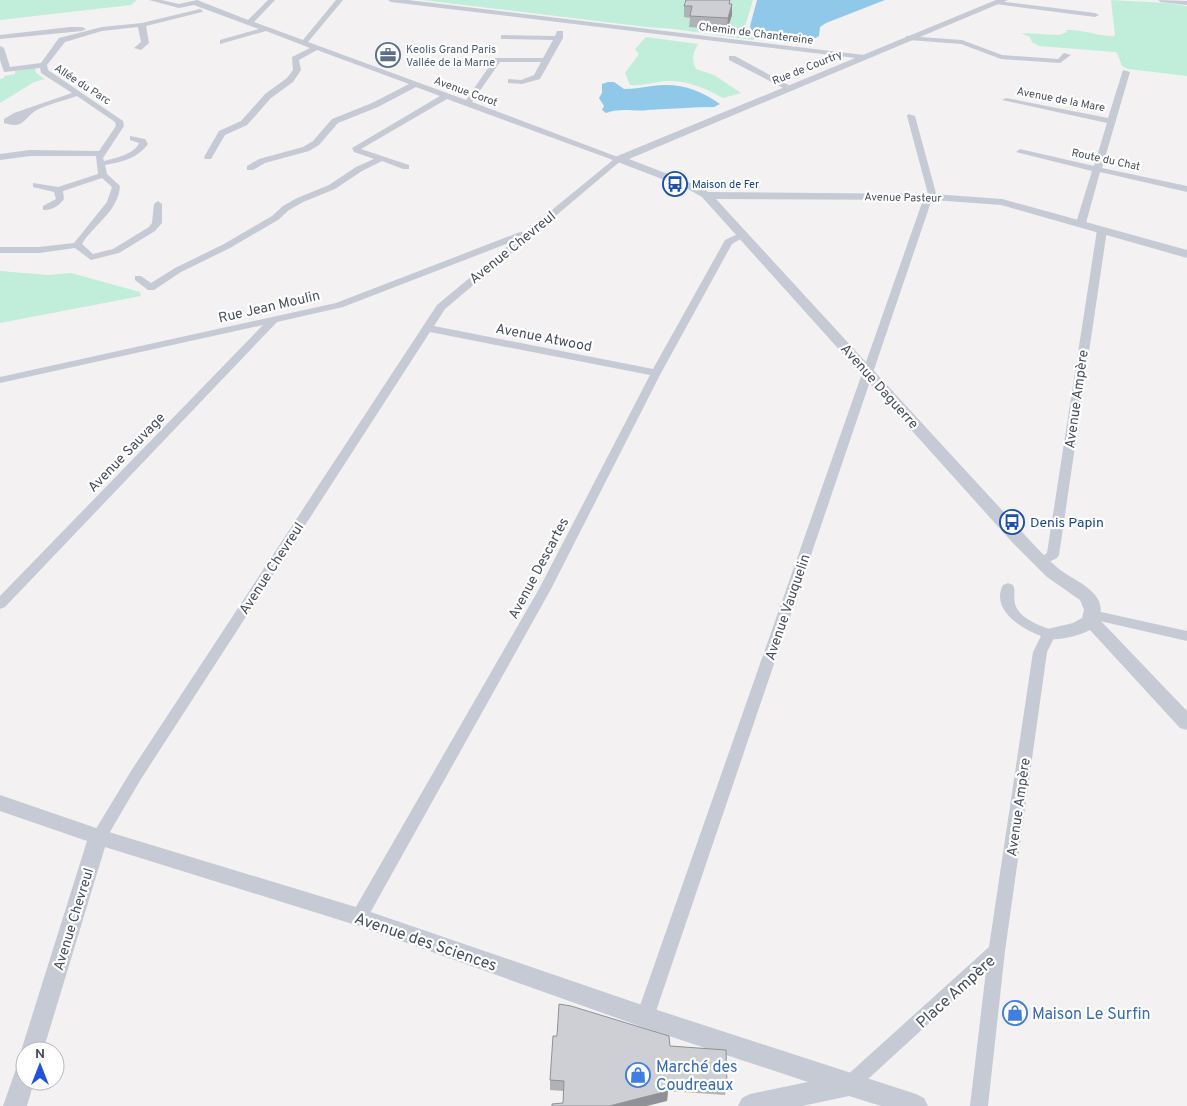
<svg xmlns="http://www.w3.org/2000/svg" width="1187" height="1106" font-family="Overpass,sans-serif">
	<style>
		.green { fill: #c1eeda }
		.water { fill: #90c8e9 }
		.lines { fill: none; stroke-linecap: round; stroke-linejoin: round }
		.minor { fill: #c5cad5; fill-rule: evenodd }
		.tertiary { fill: #c5cad5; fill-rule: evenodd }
		.wall { fill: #b1b2b7 }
		.shaded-wall { fill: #909195 }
		.building { fill: #cecfd5; stroke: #909195 }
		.labels { text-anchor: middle; stroke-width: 4.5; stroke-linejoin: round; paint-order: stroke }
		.far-street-label { font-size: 11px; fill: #49505d; stroke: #fff }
		.far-service-label { font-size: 11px; fill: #4e5e75; stroke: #fff; text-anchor: start }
		.far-transit-label { font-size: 11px; fill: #164399; stroke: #fff; text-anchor: start }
		.street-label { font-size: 14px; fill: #49505d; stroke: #fff }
		.transit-label { font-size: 14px; fill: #164399; stroke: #fff; text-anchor: start }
		.near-street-label { font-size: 16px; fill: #49505d; stroke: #fff }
		.near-shop-label { font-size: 16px; fill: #366cbe; stroke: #fff; text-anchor: start }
	</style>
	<rect width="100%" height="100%" fill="#f3f1f1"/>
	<g class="green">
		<path d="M0 0H137L131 5 0 20Z"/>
		<path d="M422 0H753L744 30 748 35 756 38 753 40 674 29 647 27Z"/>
		<path d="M1111 0 1168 3 1187 6V76L1128 69 1122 66 1117 53 1115 52 1039 46 1032 42 1030 37 1021 33 1059 35 1067 32 1066 30C1082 29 1097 36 1114 36L1115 35Z"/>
		<path d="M646 37 698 44C693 53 691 59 696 69L714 75 741 93 723 98C706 88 686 80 666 81 654 82 642 86 630 85L625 73 639 54 635 49Z"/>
		<path d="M35 68 36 73 45 79 34 82 0 103V79L4 78V76L15 74V71Z"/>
		<path d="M0 271 48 275 71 273 140 292 141 296 0 323Z"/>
	</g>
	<g class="water">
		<path d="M757 0H885L826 23 820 27 819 36C803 47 766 42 751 31L750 26Z"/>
		<path d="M608 82H614L624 89C634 89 643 87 652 86 678 82 699 89 720 104L714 107C692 107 671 109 648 110 632 112 623 107 606 113L602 110 604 106 599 98 602 93V84Z"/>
	</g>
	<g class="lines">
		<g class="minor">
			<path d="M149 0H161L179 4 197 0 248 20 268 0H275L254 22 303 40 336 0H343L308 42 466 100 495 58H543L553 40 504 39H501V35L555 36 557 31H563V38L540 79 522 84 508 83V79L521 80 534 75 541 62H500L472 102 623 159 445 309 434 326 653 369 725 240 742 232 747 235 732 244 661 373 551 589 365 922 359 924 353 922 351 917 353 912 539 589 650 375 430 332 141 779 104 842 99 843 94 842 91 837 131 771 437 305 514 241 343 307 277 322 5 607 0 609V596L263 325 0 383V377L336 303 520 232H525L613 160 447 99 361 149 409 165V169H403L382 161 362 171 335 189 303 202 289 210 278 220 230 248 181 272 154 290H148L135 280V276H141L151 283 175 268 224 244 272 216 283 206 297 198 329 185 356 167 374 159 354 152 352 148 440 96 416 87 378 107 338 123 319 145 309 151 265 163 253 170H247V166L259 159 303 147 313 141 332 119 372 103 409 84 317 50 299 60 301 70 293 82 271 98 247 125 225 135 211 159H205L204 157 219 131 241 121 265 94 287 78 293 70 292 57 310 48 266 31 220 44V40L259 29 194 5 179 8Z"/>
			<path d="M388 0H408L864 55 868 57 864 59 391 2Z"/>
			<path d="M1158 0 1187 1V5L1161 2Z"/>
			<path d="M998 1 1095 13 1099 15 1095 17 996 4V2Z"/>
			<path d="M200 9 203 11 202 12 146 26 149 43 141 50 134 48 141 42 138 27 102 31 65 42 47 65 48 70 123 121 124 126 103 158 104 161C115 158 135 154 139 143L130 140V136L145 139 148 144C138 158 122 162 105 165L107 174 120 186C118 212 94 224 82 244L93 254 113 249 149 227 152 223 154 204 158 201 162 204V223L155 231 119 253 91 260 75 248 39 253H0V247H39L74 243 107 202 112 187 102 178 63 191 64 199C60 205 51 211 43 210V206L56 199 54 192 33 187V183L58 187 98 174 96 156H30L0 160V154L30 150 99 151 116 126 115 122 77 96C66 100 45 105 35 111 23 120 23 129 4 123V119L14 113 72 93 41 73 40 68 4 72 0 60V46L4 48 10 67 41 63 59 38 102 27 142 23Z"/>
			<path d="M70 27H82L86 29 82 31 0 39V35Z"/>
			<path d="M906 36 962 40 1002 55 1058 59 1064 53 1071 55 1060 63 1001 59 961 44 909 40H906Z"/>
			<path d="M729 56H735L794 88 787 90 729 60Z"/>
			<path d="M1123 70 1130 72 1102 168 1187 186V192L1100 172 1086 223 1081 226 1078 225 1076 223 1092 171 1016 152 1020 149 1094 166 1107 123 1002 100 1006 98 1108 118Z"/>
			<path d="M908 114 915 116 937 197 932 199 654 1017 651 1023 645 1025 639 1023 636 1017 924 197 928 194 907 116Z"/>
			<path d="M1102 227 1107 230 1059 555 1057 558 1041 566 1035 562 1047 553 1097 230Z"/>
			<path d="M1008 583 1013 585C1016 591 1013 598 1015 604 1019 619 1041 626 1054 631L1056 634 1047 652 1005 951 988 1106H970L986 971 856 1090 850 1093 844 1090 841 1084 844 1078 989 947 1033 652 1041 636C1022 629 990 610 1003 585Z"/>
			<path d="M1092 610 1187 631V641L1087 618 1085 615 1087 612Z"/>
		</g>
		<g class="tertiary">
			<path d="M996 0H1008L629 159 696 185 708 192 933 194 1002 199 1187 250V258L1001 205 933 200 716 199 1023 533C1034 545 1046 558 1059 569 1074 581 1109 592 1099 619L1187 711V730L1180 728 1090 630C1078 636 1056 642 1043 638L1040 634 1043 630 1073 623 1082 618 1084 610 1080 600 1047 577 1011 541 702 197 688 189 615 161 613 159 615 157Z"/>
			<path d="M0 795 99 829 359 908 645 1006 916 1094 924 1098 928 1106H881L849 1096 802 1106H738L742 1098 750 1094 808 1082 645 1028 359 926 105 847 43 1051H25V1059L21 1051 87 841 0 811Z"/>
			<path d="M25 1063V1081H34L27 1106H3L17 1066Z"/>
		</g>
	</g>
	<g class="wall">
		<path d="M732 4V15L727 30 689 27 690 18 684 17V6Z"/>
		<path d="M670 1046 727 1085 725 1095 668 1091 667 1101 563 1103V1091L550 1090V1080Z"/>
	</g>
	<g class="shaded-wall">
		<path d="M732 4V15L727 30 728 18Z"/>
		<path d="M668 1091 667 1101 647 1106H609Z"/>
	</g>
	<g class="building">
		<path d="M686 0H730L729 4H732L728 18 690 16 692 6H684Z"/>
		<path d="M559 1004 571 1006 669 1036 670 1046 726 1050 727 1085 669 1081 668 1091 609 1106H552V1104L563 1103 564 1081 550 1080 553 1036H557Z"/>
	</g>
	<defs>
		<symbol id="office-ring" viewBox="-11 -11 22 22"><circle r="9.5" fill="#fff" stroke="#5c6f8a" stroke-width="1.5"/><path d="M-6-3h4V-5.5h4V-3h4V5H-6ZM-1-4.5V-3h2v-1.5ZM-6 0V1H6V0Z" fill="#5c6f8a"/></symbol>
		<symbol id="bus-ring" viewBox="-11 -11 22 22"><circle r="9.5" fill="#fff" stroke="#1a4fb4" stroke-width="1.5"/><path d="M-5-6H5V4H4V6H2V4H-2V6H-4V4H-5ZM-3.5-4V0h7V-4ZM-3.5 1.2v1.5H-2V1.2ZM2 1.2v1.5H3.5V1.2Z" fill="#1a4fb4"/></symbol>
		<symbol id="shop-ring" viewBox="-11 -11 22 22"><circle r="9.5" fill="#fff" stroke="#3f7fe0" stroke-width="1.5"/><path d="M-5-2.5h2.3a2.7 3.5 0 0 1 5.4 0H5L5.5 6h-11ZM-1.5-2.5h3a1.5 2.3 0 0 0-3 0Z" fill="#3f7fe0"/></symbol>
	</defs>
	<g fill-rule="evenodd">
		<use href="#office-ring" x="374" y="41" width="28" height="28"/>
		<use href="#bus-ring" x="661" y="170" width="28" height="28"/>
		<use href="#bus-ring" x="998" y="508" width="28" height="28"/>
		<use href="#shop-ring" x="1001" y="999" width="28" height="28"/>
		<use href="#shop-ring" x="624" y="1061" width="28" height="28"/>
	</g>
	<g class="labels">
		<g class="far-street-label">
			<text transform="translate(756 33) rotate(7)" y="4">Chemin de Chantereine</text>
			<text transform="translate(807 67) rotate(-22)" y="4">Rue de Courtry</text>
			<text transform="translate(83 84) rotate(33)" y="4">Allée du Parc</text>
			<text transform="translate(466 91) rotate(20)" y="4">Avenue Corot</text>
			<text transform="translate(1061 99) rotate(11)" y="4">Avenue de la Mare</text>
			<text transform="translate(1106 159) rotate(12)" y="4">Route du Chat</text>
			<text transform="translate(903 197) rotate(1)" y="4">Avenue Pasteur</text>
		</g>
		<g class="far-service-label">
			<text x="406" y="53">Keolis Grand Paris<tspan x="406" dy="13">Vallée de la Marne</tspan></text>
		</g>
		<g class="far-transit-label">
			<text x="692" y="188">Maison de Fer</text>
		</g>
		<g class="street-label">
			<text transform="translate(512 247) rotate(-39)" y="5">Avenue Chevreul</text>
			<text transform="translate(269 306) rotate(-13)" y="5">Rue Jean Moulin</text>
			<text transform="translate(544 337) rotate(11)" y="5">Avenue Atwood</text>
			<text transform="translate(880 386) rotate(48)" y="5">Avenue Daguerre</text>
			<text transform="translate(1076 399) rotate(-82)" y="5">Avenue Ampère</text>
			<text transform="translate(126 452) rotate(-46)" y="5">Avenue Sauvage</text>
			<text transform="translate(271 568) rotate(-57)" y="5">Avenue Chevreul</text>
			<text transform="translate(538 568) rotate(-62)" y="5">Avenue Descartes</text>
			<text transform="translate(787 607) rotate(-71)" y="5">Avenue Vauquelin</text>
			<text transform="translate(1018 807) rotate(-82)" y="5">Avenue Ampère</text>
			<text transform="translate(73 919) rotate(-73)" y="5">Avenue Chevreul</text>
		</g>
		<g class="transit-label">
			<text x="1030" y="527">Denis Papin</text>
		</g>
		<g class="near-street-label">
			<text transform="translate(426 941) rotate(19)" y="6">Avenue des Sciences</text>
			<text transform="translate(955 991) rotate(-42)" y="6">Place Ampère</text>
		</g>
		<g class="near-shop-label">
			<text x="1032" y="1019">Maison Le Surfin</text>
			<text x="656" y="1072">Marché des<tspan x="656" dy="18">Coudreaux</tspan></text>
		</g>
	</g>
	<g transform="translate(40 1066)"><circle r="24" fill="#ffffff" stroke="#b6b9be"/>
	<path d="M0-4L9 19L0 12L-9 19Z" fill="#2054dd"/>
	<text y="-8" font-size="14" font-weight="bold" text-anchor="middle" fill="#49505d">N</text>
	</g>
</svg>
